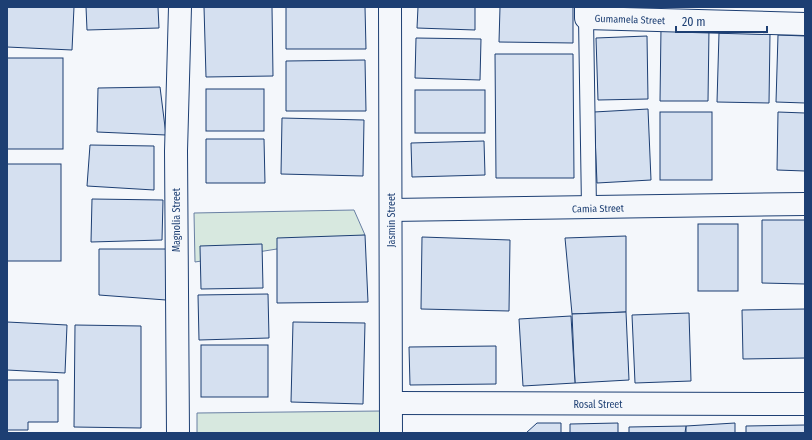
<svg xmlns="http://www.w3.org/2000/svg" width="812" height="440" font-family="'Fira Sans Condensed',sans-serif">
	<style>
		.green { fill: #d7e8df; stroke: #687fa3 }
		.building { fill: #d5e0f0; stroke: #1d3f73 }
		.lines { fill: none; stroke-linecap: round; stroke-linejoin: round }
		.service-casing { stroke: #1d3f73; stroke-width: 16 }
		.minor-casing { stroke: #1d3f73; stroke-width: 24 }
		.service { stroke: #f4f7fb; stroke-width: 14 }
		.minor { stroke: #f4f7fb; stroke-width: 22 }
		.labels { text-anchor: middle; stroke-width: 3; stroke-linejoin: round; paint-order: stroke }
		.street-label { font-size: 10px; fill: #1d3f73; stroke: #f4f7fb }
	</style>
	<rect width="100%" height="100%" fill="#f4f7fb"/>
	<g class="green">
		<path d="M354 210 365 235 195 262 194 213Z"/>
		<path d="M380 411V433H197V413Z"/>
	</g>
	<g class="building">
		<path d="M7 7H74L72 50 7 47Z"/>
		<path d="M86 7H158L159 28 87 30Z"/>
		<path d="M204 7H272L273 76 206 77Z"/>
		<path d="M286 7H365L366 49H286Z"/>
		<path d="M418 7H475V30L417 28Z"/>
		<path d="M500 7H573V43L499 42Z"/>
		<path d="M661 28 709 29 708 101H660Z"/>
		<path d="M719 33 770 34 769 103 717 102Z"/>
		<path d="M778 35 805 36V103L776 102Z"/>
		<path d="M647 36 648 99 598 100 596 38Z"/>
		<path d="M416 38 481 39 480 80 415 78Z"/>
		<path d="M495 54H573L574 178H496Z"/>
		<rect x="7" y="58" width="56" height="91"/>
		<path d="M365 60 366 111H286V61Z"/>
		<path d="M160 87 166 135 97 132 98 88Z"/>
		<rect x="206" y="89" width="58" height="42"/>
		<rect x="415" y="90" width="70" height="43"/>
		<path d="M648 109 651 180 597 183 594 112Z"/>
		<rect x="660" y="112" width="52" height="68"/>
		<path d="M778 112 805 113V171L777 170Z"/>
		<path d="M282 118 364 120 363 176 281 174Z"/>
		<path d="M206 139H264L265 183H206Z"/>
		<path d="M484 141 485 175 412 177 411 143Z"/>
		<path d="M90 145 154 146V190L87 186Z"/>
		<rect x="7" y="164" width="54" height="97"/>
		<path d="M92 199 163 200 162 240 91 242Z"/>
		<path d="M762 220H805V284L762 283Z"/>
		<rect x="698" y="224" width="40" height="67"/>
		<path d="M365 235 368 302 277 303V238Z"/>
		<path d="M626 236V312L572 314 565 238Z"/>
		<path d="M422 237 510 240 509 311 421 309Z"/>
		<path d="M262 244 263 288 201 289 200 246Z"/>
		<path d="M99 249H167L166 300 99 295Z"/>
		<path d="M268 294 269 338 199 340 198 295Z"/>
		<path d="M805 309V358L743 359 742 310Z"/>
		<path d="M626 312 629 380 575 383 572 314Z"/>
		<path d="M689 313 691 381 635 383 632 315Z"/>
		<path d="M571 316 575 383 523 386 519 319Z"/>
		<path d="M7 322 67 325 65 373 7 370Z"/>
		<path d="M293 322 365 323 363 404 291 402Z"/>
		<path d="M75 325 141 326V428L74 427Z"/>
		<rect x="201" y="345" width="67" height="52"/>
		<path d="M496 346V384L410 385 409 347Z"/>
		<path d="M7 380H58V422H28V430H7Z"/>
		<path d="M537 423H561V433H526Z"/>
		<path d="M618 423V433H570V424Z"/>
		<path d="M735 423V433H686V426Z"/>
		<path d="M805 425V433H746V426Z"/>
		<path d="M686 426 685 433H629V427Z"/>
	</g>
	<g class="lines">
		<defs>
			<path id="service" d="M586 18 589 208"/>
			<g id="minor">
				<path d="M390 7 391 433"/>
				<path d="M586 7V18L805 24"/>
				<path d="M391 210 805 204"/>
				<path d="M391 403 805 404"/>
				<path d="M178 433 176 151 180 7"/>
			</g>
		</defs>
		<use href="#service" class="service-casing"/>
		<use href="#minor" class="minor-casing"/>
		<use href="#service" class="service"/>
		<use href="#minor" class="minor"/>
	</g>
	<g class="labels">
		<g class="street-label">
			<text transform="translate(630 19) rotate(2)" y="4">Gumamela Street</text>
			<text transform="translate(598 208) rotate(-1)" y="4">Camia Street</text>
			<text transform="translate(176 220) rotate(-90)" y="4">Magnolia Street</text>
			<text transform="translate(391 220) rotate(-90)" y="4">Jasmin Street</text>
			<text x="598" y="408">Rosal Street</text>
		</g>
	</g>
	<rect width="812" height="440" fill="none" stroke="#1d3f73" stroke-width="16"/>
	<path d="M676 26v6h91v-6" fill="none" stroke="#1d3f73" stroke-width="2"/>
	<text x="682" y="26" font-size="12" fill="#1d3f73" stroke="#f4f7fb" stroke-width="3" paint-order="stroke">20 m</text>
</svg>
